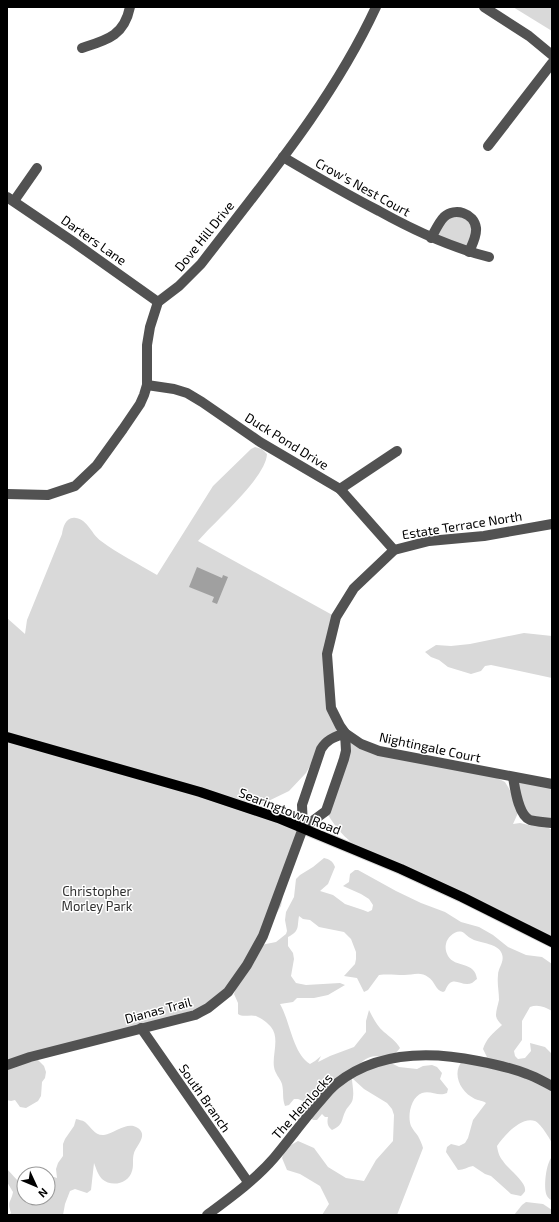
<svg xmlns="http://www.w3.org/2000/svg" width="559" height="1222" font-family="'Exo 2',sans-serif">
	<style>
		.green { fill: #d9d9d9 }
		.water { fill: #a0a0a0 }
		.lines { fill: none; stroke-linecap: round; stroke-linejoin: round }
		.major-casing { stroke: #dbdbdb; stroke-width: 12 }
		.minor { stroke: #525252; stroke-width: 10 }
		.major { stroke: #000; stroke-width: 10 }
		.labels { text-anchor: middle; stroke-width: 3; stroke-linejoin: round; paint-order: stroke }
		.street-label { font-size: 13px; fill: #000; stroke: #fff }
		.park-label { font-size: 13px; fill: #303030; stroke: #fff }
	</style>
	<rect width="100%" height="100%" fill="#fff"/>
	<g class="green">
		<path d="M513 7H552V31Z"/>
		<path d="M449 216H465L474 228 468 250 434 237Z"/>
		<path d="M255 447 262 449 267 454C266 478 214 522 198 541L336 617 327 654 331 708 340 726 361 744 495 777 505 782 514 797 518 813 513 824 520 823 533 826 543 825 552 830V942L369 856C349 841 338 833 326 811L345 733 315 757 306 773 289 791 256 807 303 828 283 895 281 906 275 916 261 945 276 942 286 934 287 931 285 920 286 912 294 897 296 879 300 875 313 867 324 858C329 859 333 861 335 867L328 884 320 891 333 895 345 904 363 910 368 912 372 910 373 905 369 899 361 894 343 886 349 882 350 874 355 870H358L396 891 421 903 445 912 461 922 479 927 493 935 508 947 526 955 542 957 552 964V1011C545 1007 538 1004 530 1007L522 1021V1040L514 1051 515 1056 518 1059 525 1058 531 1051 530 1043 545 1047 552 1054V1143C549 1137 540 1123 535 1121 521 1116 504 1136 497 1146 498 1152 499 1156 503 1161 507 1168 527 1182 525 1191 525 1192 522 1195 521 1196L511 1194 491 1176 485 1174 473 1166C467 1167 464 1170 458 1170L446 1152 447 1147 451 1144 459 1146 465 1143 468 1138 473 1120 486 1103C482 1100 479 1101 475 1099 460 1092 451 1073 463 1060L487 1057 483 1049C486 1039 493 1033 502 1025 499 1022 496 1019 496 1015 496 1010 498 1005 499 1000 499 991 497 984 498 975 498 967 506 961 501 952 497 944 482 943 474 940 470 938 467 936 464 933 457 928 447 937 446 944 445 948 446 952 448 956 455 968 475 961 477 979 475 980 474 982 472 983 461 988 452 972 445 991L443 992C435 990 435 981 428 977 421 971 412 975 404 975 395 975 388 974 379 975L368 990 364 992 357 978 344 976 355 964 356 959V952L351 939 344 932 319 927 310 920 303 919 299 916C297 927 300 931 288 937V946L293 953 294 959 291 976 296 983 306 985 340 983 345 985 328 995 314 998H297L293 1002 280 1004C290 1021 293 1054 310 1064L315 1061 321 1056 318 1062 330 1056 354 1047 366 1032V1021L369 1010C373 1018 377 1026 384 1032 390 1037 396 1041 400 1048 387 1066 375 1047 360 1064L391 1063 399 1067 417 1069 423 1066 432 1065 437 1067 442 1073 440 1079 448 1089 447 1093C438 1097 431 1090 422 1093 411 1097 407 1116 411 1126 413 1130 416 1133 418 1136 420 1140 422 1144 423 1148L397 1215H322L329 1204 320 1186 300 1174 287 1170 282 1158 286 1148 298 1141 314 1148 328 1167 346 1178 364 1181 376 1160 393 1141 394 1115 392 1109 387 1103 364 1089 352 1078C352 1084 354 1091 353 1097 353 1103 348 1106 346 1110 341 1119 344 1125 332 1130 327 1126 327 1122 328 1117H325L322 1114 317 1120H313L308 1115 303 1101 298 1099H294L289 1105 285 1106C282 1098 284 1092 282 1084 280 1078 275 1074 274 1067 272 1055 280 1038 271 1027 268 1023 261 1018 256 1016 249 1014 244 1018 238 1014V1003L234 994 236 988 246 975 248 969 214 1004 36 1058 44 1066 46 1072 45 1078 42 1082 41 1096 38 1101 26 1108 20 1107 15 1100 11 1101 7 1100V618L25 634 27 620 62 534C63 527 66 516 76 518 88 520 92 535 101 541 118 554 139 564 157 575L213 486 251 449Z"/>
		<path d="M524 633 552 636V678L491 665 485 666 481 671 471 674 448 667 439 660 431 657 425 652 436 645 451 646 470 644Z"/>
		<path d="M517 780 552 787V820L529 815 523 809Z"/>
		<path d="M76 1119C79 1120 82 1120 85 1122 91 1127 95 1136 104 1135 114 1133 127 1122 136 1127 150 1134 136 1146 134 1153 132 1159 134 1165 132 1171 129 1183 112 1188 102 1179 98 1175 96 1168 94 1163L91 1190 87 1193 75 1189 70 1191 65 1204 63 1215H9L11 1213C7 1200 11 1203 13 1192L7 1182V1169L18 1181 24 1183V1198H48V1175L57 1178 56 1169 58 1163 63 1156V1144L65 1139 74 1126Z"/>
		<path d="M552 1157V1201C551 1200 548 1198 547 1196 543 1188 546 1163 552 1157Z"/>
		<path d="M526 1202 543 1204 552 1210V1215H514L522 1205Z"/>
	</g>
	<path class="water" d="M197 567 222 578 223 575 228 577 217 604 212 602 214 597 189 587Z"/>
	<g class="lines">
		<defs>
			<path id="major" d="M7 737 200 792 278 818 401 869 462 897 552 942"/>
		</defs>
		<use href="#major" class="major-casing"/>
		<g class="minor">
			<path d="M484 7 529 36 552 55"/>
			<path d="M82 48C107 40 124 36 130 7"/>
			<path d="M488 146 552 63"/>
			<path d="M283 157C315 176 346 194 379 211 415 231 449 247 489 257"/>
			<path d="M7 197 72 241 158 302"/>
			<path d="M14 201 37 168"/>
			<path d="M431 238C435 231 439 222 444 217 455 207 474 213 476 228 477 236 472 245 469 252"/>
			<path d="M147 385 174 389 187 393 202 402 260 442 340 489 394 550"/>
			<path d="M340 489 397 451"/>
			<path d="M7 494 48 495 75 486 97 465 123 429 140 404 144 395 147 385V345L150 327 158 302 179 286 201 264C264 182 332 102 376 7"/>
			<path d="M552 524 484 536 429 541 394 550 354 588 336 617 327 654 331 708 340 726 345 733 361 744 379 751 552 784"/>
			<path d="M513 777C515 788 518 815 530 820 537 822 545 822 552 823"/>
			<path d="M141 1028 248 1182"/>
			<path d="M7 1065 30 1057 195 1015 208 1008 228 992 247 965 263 936 303 828 302 805 321 749C327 739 335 737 345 733L346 751 344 759 326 811 303 828"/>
			<path d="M207 1215C230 1198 255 1180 274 1158 290 1139 305 1118 322 1099 326 1094 331 1088 336 1084 377 1051 429 1051 478 1061 494 1064 512 1068 527 1074 536 1077 544 1082 552 1086"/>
		</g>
		<use href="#major" class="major"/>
	</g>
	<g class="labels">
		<g class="street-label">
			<text transform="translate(363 187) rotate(29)" y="5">Crow's Nest Court</text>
			<text transform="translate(204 236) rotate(-51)" y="5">Dove Hill Drive</text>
			<text transform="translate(94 240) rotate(35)" y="5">Darters Lane</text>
			<text transform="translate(287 441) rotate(32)" y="5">Duck Pond Drive</text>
			<text transform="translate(462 525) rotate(-9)" y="5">Estate Terrace North</text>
			<text transform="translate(430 747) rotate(12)" y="5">Nightingale Court</text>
			<text transform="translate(290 811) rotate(21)" y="5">Searingtown Road</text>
			<text transform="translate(158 1010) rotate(-15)" y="5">Dianas Trail</text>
			<text transform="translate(205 1098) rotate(55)" y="5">South Branch</text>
			<text transform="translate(302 1106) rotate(-48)" y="5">The Hemlocks</text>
		</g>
		<g class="park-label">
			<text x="97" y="896">Christopher<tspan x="97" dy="15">Morley Park</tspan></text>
		</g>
	</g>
	<rect width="559" height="1222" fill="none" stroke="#000000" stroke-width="16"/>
	<g transform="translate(36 1186) rotate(134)"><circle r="19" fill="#ffffff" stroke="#999999"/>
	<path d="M0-3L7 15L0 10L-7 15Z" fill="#000000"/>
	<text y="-6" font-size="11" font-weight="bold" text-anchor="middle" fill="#000000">N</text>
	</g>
</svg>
